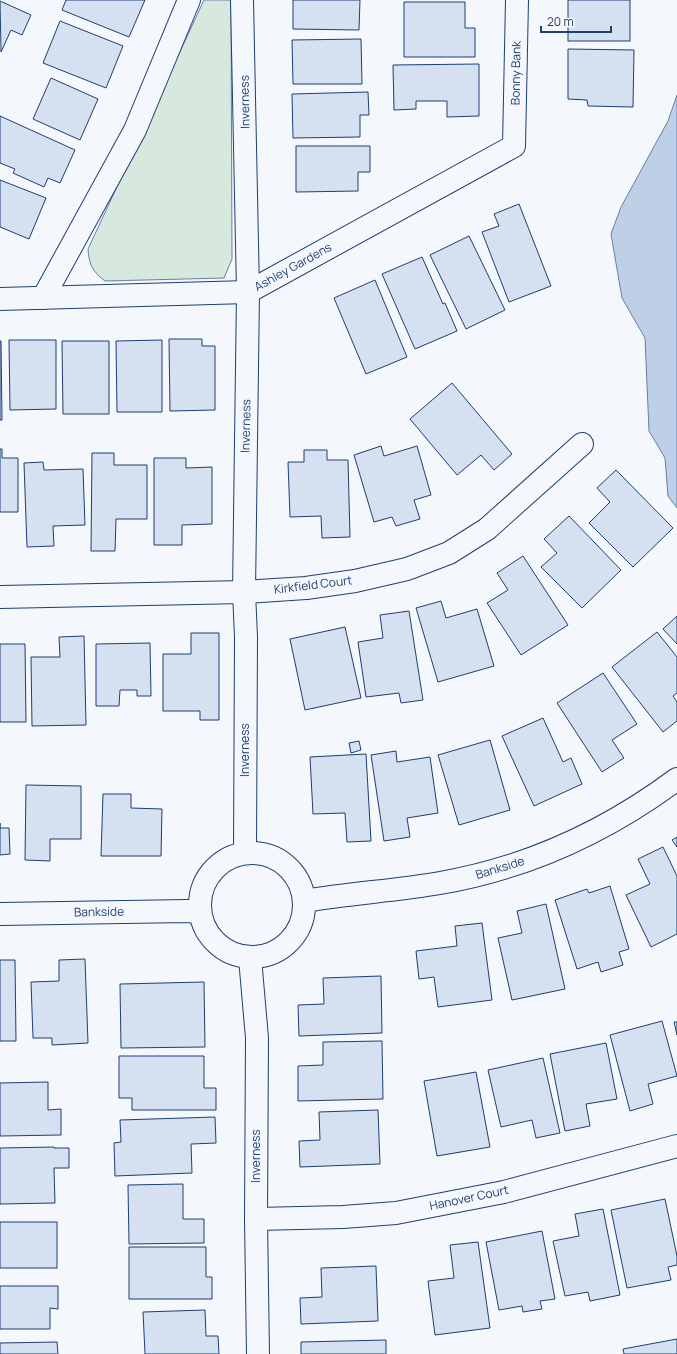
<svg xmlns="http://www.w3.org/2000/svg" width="677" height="1354" font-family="Manrope,sans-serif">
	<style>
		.green { fill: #d7e8df; stroke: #687fa3 }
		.water { fill: #bed0e5; stroke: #687fa3 }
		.building { fill: #d5e0f0; stroke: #1d3f73 }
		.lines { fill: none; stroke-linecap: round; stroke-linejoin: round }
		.minor-casing { stroke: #1d3f73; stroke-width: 24 }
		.minor { stroke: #f4f7fb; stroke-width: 22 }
		.labels { text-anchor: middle; stroke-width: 3; stroke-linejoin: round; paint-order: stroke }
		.street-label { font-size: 12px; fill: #1d3f73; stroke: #f4f7fb }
	</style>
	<rect width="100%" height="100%" fill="#f4f7fb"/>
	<path class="green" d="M204 0H231L232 259 224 278 105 281C93 272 89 265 88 249Z"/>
	<path class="water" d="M677 95V508L668 496 665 458 649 431 645 338 622 298 611 234 621 207 668 121Z"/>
	<g class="building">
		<path d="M66 0H145L129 37 62 10Z"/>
		<path d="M293 0H360L359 30 293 29Z"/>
		<rect x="568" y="0" width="62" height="41"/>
		<path d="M0 1 31 15 22 35 11 30 1 52Z"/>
		<path d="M404 2H465V28H475V57H404Z"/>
		<path d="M60 21 123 46 106 88 43 63Z"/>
		<path d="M361 39 362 84H293L292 40Z"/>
		<path d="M568 49 634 50 633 107 588 106 587 100 568 99Z"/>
		<path d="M479 64V116L447 117V101H416V109L394 110 393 65Z"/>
		<path d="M51 78 98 99 80 140 33 119Z"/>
		<path d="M368 92 369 115H360V137L293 138 292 94Z"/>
		<path d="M0 116 75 150 60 183 48 178 44 187 13 173 15 169 0 163Z"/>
		<path d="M296 146H370V172H358V191L296 192Z"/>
		<path d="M0 180 46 198 29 239 0 227Z"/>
		<path d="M519 204 551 286 509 302 482 232 499 226 494 214Z"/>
		<path d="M469 236 505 310 466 329 430 255Z"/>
		<path d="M422 257 443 304 445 303 457 331 415 349 382 274Z"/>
		<path d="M375 280 407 357 366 374 334 298Z"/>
		<path d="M169 339H202V346H215V410L170 411Z"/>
		<path d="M9 340H56V409L10 410Z"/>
		<path d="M162 340V412H117L116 341Z"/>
		<path d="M0 341H1L2 420H0Z"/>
		<path d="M62 341H109V414H63Z"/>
		<path d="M452 383 512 454 494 470 481 455 457 475 410 419Z"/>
		<path d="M381 446 384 456 417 446 431 495 414 500 420 519 396 526 392 517 374 522 354 455Z"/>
		<path d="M0 449H2V458H18V512H0Z"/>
		<path d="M304 450H327V460H348L350 537 322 538 321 516 290 517 288 462H304Z"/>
		<path d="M92 453H114V465H147V519H116L115 551H91Z"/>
		<path d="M154 458H186V468L212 467V524L182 525V545H154Z"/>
		<path d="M43 462 44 470 83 469 85 525 53 526 54 546 27 547 24 463Z"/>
		<path d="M616 470 673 528 633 567 589 523 610 502 597 488Z"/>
		<path d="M569 516 621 570 582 608 541 567 557 553 544 539Z"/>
		<path d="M523 556 568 625 521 655 487 603 508 590 497 573Z"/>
		<path d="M441 601 446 618 477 609 494 666 438 682 416 608Z"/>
		<path d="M409 611 423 700 401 703 399 693 366 697 358 642 383 638 380 615Z"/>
		<path d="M677 616V644L663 629Z"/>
		<path d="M345 627 361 698 305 710 290 639Z"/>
		<path d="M657 632 677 657V693L673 696 677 702V721L663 732 612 667Z"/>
		<path d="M191 633H219V720H200V711H163V654H191Z"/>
		<path d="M84 636 86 725 32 726 31 657H60L59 637Z"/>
		<path d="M150 643 151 696H137V690H120L119 706H96V644Z"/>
		<path d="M0 644H25L26 722H0Z"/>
		<path d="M603 673 637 724 612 740 624 758 602 772 557 703Z"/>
		<path d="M543 718 563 762 571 758 582 784 534 806 502 736Z"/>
		<path d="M490 740 510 810 459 825 438 755Z"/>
		<path d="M359 741 361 750 351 753 349 743Z"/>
		<path d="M396 751 397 762 430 757 438 813 407 818 410 837 384 841 371 755Z"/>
		<path d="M366 754 371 841 347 842 345 813 313 814 310 757Z"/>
		<path d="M26 785 81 786V839H50V861L25 860Z"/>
		<path d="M103 794H131V808L162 809 161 856H101Z"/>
		<path d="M0 823V828H9L10 854 0 855Z"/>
		<path d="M677 837V847L672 840Z"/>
		<path d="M663 847 677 876V934L651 947 626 895 650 884 638 859Z"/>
		<path d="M610 886 629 949 619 952 623 965 601 972 598 962 577 969 555 900 587 889 589 893Z"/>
		<path d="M546 904 565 989 512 1000 498 938 522 933 517 911Z"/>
		<path d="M482 923 492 1000 438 1007 434 977 419 979 416 951 457 946 455 926Z"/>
		<path d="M85 959 88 1043 52 1045V1038H33L31 982 59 981V960Z"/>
		<path d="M0 960H15L16 1041H0Z"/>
		<path d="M381 976 382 1033 299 1036 298 1005 324 1004 323 978Z"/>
		<path d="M204 982 205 1047 121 1048 120 984Z"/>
		<path d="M662 1021 677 1076 648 1084 653 1104 630 1111 610 1035Z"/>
		<path d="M674 1022H677V1035Z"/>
		<path d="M382 1041 383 1099 298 1101V1066L323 1065V1042Z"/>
		<path d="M606 1043 617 1099 586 1104 590 1126 565 1131 550 1054Z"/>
		<path d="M119 1056H204V1088H216V1110H132V1098H119Z"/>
		<path d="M543 1058 560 1133 536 1138 532 1120 501 1127 488 1070Z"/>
		<path d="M476 1072 490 1147 437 1156 424 1081Z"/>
		<path d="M48 1082V1110L61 1109V1135L0 1136V1083Z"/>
		<path d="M378 1110 380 1164 300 1167 299 1141 320 1140 319 1112Z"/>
		<path d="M215 1117 216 1143 191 1144 192 1173 115 1176 114 1143 121 1142 120 1120Z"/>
		<path d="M54 1147V1148H69V1168H54L55 1203 0 1204V1148Z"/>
		<path d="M183 1184V1219H204V1243L129 1244 128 1185Z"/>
		<path d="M665 1199 677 1256V1265L668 1267 671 1280 627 1288 611 1210Z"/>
		<path d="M603 1209 620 1295 590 1301 588 1292 565 1296 553 1241 579 1236 575 1214Z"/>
		<rect x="0" y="1222" width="57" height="46"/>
		<path d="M542 1231 555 1299 540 1301 542 1309 523 1312 522 1306 499 1310 486 1242Z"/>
		<path d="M478 1242 490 1328 435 1335 428 1281 454 1278 450 1245Z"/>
		<path d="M129 1247H206V1277H212V1299H129Z"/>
		<path d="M376 1266 378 1321 301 1324 300 1298 322 1297 321 1268Z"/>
		<path d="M0 1286H58V1309L50 1308V1329H0Z"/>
		<path d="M205 1310 206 1336H218L219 1354H145L143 1312Z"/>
		<path d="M677 1339V1354H624L623 1349Z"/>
		<path d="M386 1340V1354H301V1342Z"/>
		<path d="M57 1342 58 1354H0V1343Z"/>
	</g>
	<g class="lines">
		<defs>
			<g id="minor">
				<path d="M242 0 248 292 244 592 246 637 245 852"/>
				<path d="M43 298 135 130 189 0"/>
				<path d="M0 299 248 292 514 146 517 0"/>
				<path d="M0 597 244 592 306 588 355 581 407 569 449 553 487 529 582 444"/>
				<circle cx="252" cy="905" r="52"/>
				<path d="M305 901C350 893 395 891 440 883 527 868 607 831 677 779"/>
				<path d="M0 914 187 911 199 912"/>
				<path d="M250 958 257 1038 256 1219 258 1354"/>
				<path d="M256 1219 343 1217 396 1213 504 1192 677 1146"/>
			</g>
		</defs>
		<use href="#minor" class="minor-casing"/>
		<use href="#minor" class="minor"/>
	</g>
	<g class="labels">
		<g class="street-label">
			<text transform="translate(516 73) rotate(-89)" y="4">Bonny Bank</text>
			<text transform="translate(245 102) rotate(-91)" y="4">Inverness</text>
			<text transform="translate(293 267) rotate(-29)" y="4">Ashley Gardens</text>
			<text transform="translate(246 426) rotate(-89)" y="4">Inverness</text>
			<text transform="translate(313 585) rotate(-7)" y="4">Kirkfield Court</text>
			<text transform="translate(245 750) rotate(-90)" y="4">Inverness</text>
			<text transform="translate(500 868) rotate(-17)" y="4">Bankside</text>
			<text transform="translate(99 912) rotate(-1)" y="4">Bankside</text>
			<text transform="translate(256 1156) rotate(-90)" y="4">Inverness</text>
			<text transform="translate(469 1198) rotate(-12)" y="4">Hanover Court</text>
		</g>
	</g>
	<path d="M541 26v6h70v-6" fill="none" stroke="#1d3f73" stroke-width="2"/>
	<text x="547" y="26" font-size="12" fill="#1d3f73" stroke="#f4f7fb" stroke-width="3" paint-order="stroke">20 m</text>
</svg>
